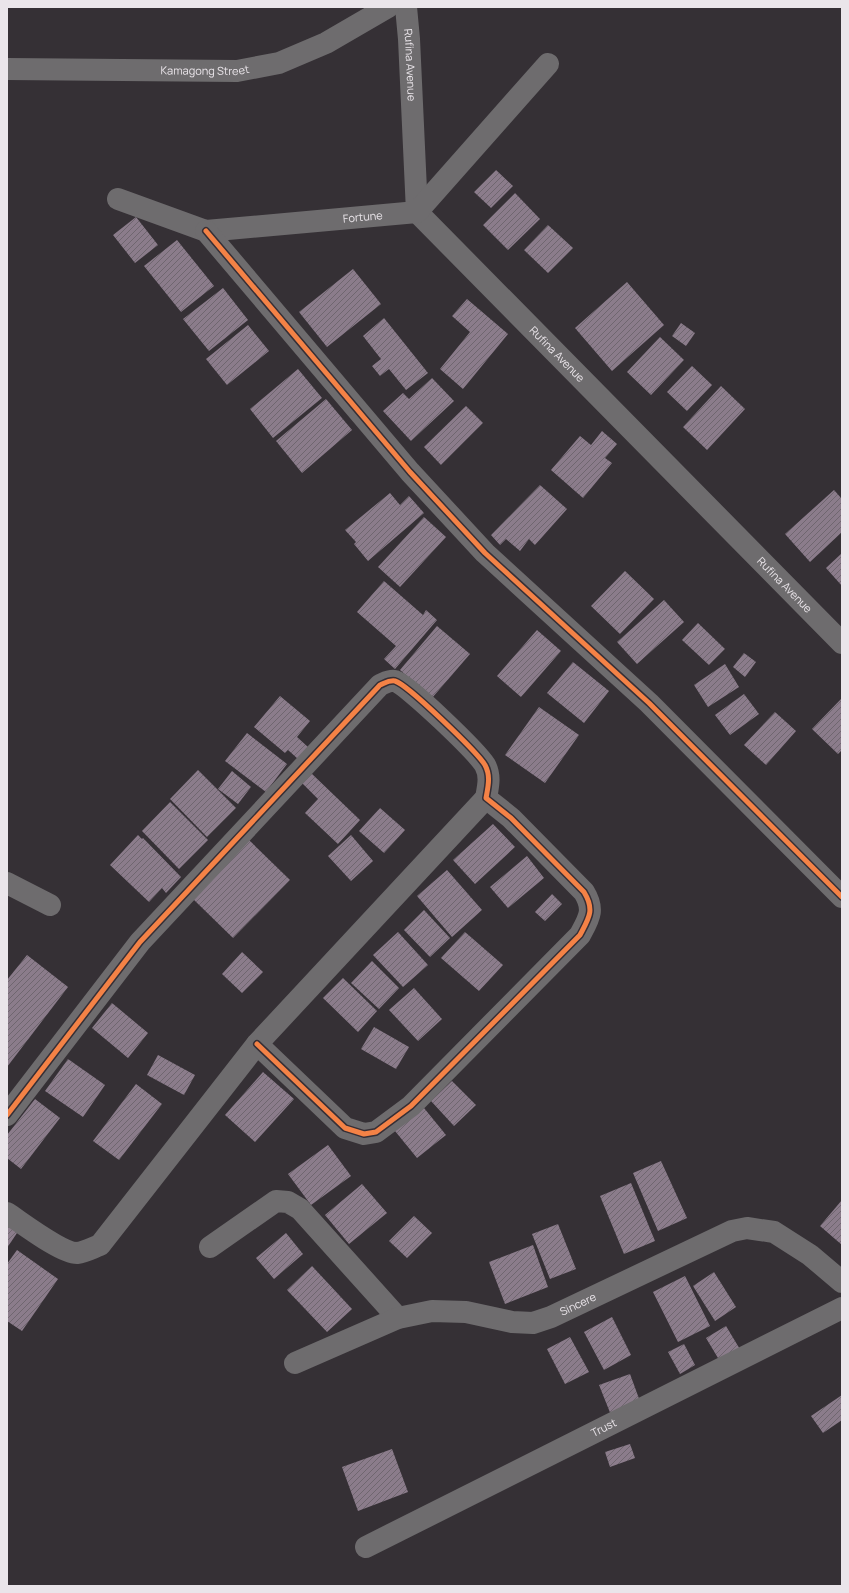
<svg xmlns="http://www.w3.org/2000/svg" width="849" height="1593" font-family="Manrope,sans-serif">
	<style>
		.building { fill: url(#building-hatch) }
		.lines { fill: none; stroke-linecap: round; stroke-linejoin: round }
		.minor { stroke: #6e6c6e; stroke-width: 22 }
		.cycleway-casing { stroke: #362f36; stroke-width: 8 }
		.cycleway { stroke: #f48246; stroke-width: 5 }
		.labels { text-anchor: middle; stroke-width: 4; stroke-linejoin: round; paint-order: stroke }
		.street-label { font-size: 11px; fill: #eae5ea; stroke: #362f36 }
	</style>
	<defs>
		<pattern id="building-hatch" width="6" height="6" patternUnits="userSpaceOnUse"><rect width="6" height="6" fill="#8b7c8b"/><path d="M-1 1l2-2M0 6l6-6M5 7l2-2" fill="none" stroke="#6f666f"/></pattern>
	</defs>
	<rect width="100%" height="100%" fill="#353035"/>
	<g class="building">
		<path d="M496 170 513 186 491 208 474 192Z"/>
		<path d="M515 193 540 219 508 250 483 225Z"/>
		<path d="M136 217 158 245 135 263 113 235Z"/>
		<path d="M548 225 573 248 548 273 524 250Z"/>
		<path d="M177 240 214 286 181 312 144 266Z"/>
		<path d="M353 269 381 304 327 347 299 312Z"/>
		<path d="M627 282 664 325 612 371 575 328Z"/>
		<path d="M223 288 248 320 209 351 183 319Z"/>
		<path d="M467 299 508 334 463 389 440 369 470 332 452 316Z"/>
		<path d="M384 318 428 373 406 390 389 369 380 376 372 366 381 359 363 336Z"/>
		<path d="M681 323 695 333 686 346 672 336Z"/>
		<path d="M248 325 269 351 227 385 206 359Z"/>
		<path d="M660 337 684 360 651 395 627 372Z"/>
		<path d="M692 366 712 385 687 411 667 392Z"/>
		<path d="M298 369 322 398 273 438 250 409Z"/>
		<path d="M432 378 454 401 411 441 383 411 403 393 409 399Z"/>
		<path d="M721 386 745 409 707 450 683 427Z"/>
		<path d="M326 399 352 430 302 473 276 441Z"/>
		<path d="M466 406 483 423 441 465 424 447Z"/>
		<path d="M602 431 617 444 605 458 612 463 583 498 551 470 580 436 591 445Z"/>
		<path d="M540 485 567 509 535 545 529 539 520 551 506 539 500 545 491 535Z"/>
		<path d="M834 490 842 499V532L810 562 785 534Z"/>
		<path d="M390 493 400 505 409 496 424 513 368 561 354 544 356 542 345 530Z"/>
		<path d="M424 517 446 537 400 587 378 567Z"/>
		<path d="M842 553V586L826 568Z"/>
		<path d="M625 571 654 599 620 634 591 606Z"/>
		<path d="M384 581 423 615 426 610 437 620 395 669 384 659 396 646 357 612Z"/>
		<path d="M664 600 684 622 637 664 617 642Z"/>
		<path d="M698 623 725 649 709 665 682 640Z"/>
		<path d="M437 626 470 654 432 698 400 670Z"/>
		<path d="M537 630 561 651 521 697 497 676Z"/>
		<path d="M744 653 756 662 745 677 733 667Z"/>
		<path d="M573 662 609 691 584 723 547 693Z"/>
		<path d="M725 664 739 687 708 707 694 685Z"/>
		<path d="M744 694 759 714 730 735 715 715Z"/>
		<path d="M280 696 310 721 297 737 308 747 298 759 288 750 285 753 254 727Z"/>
		<path d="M842 698V750L838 754 812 729Z"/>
		<path d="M539 707 579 735 545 783 505 755Z"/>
		<path d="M775 712 796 731 766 765 744 745Z"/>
		<path d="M247 733 287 764 266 792 225 761Z"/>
		<path d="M198 770 236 808 207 837 170 799Z"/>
		<path d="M232 771 251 787 238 804 218 789Z"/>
		<path d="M311 773 360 820 338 844 305 813 318 799 302 783Z"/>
		<path d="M170 802 208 840 179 869 142 831Z"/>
		<path d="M380 808 405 830 384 853 359 831Z"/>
		<path d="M493 824 515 847 475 884 453 860Z"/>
		<path d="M138 835 142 839 143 838 181 877 166 893 162 888 149 902 110 865Z"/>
		<path d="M351 835 373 861 351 881 328 856Z"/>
		<path d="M249 840 290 880 233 938 192 898Z"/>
		<path d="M527 856 544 878 508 908 490 887Z"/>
		<path d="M447 870 482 910 452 937 417 896Z"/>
		<path d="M552 894 562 904 545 921 535 912Z"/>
		<path d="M424 910 450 938 430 957 404 930Z"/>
		<path d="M398 932 428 965 403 987 373 955Z"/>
		<path d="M465 932 503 965 479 991 441 958Z"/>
		<path d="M242 952 263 972 242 993 222 974Z"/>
		<path d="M27 955 68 987 7 1067V980Z"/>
		<path d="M372 961 399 988 379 1009 351 983Z"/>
		<path d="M343 978 377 1011 358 1032 323 998Z"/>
		<path d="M414 988 442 1019 418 1041 389 1010Z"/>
		<path d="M112 1003 148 1033 128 1058 92 1028Z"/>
		<path d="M374 1027 409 1047 396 1069 361 1049Z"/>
		<path d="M158 1055 195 1075 184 1095 147 1075Z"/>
		<path d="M68 1059 105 1085 83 1117 45 1091Z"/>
		<path d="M263 1072 294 1099 255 1142 225 1115Z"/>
		<path d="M452 1081 476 1105 454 1126 431 1101Z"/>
		<path d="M136 1084 162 1104 119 1160 93 1141Z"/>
		<path d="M35 1099 60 1118 21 1169 7 1158V1135Z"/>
		<path d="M424 1108 446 1135 417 1158 395 1131Z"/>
		<path d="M328 1145 351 1176 311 1205 288 1174Z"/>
		<path d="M661 1161 687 1218 658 1231 633 1173Z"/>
		<path d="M631 1183 655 1241 624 1254 600 1196Z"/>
		<path d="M362 1184 387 1213 349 1244 325 1215Z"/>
		<path d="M842 1200V1245L820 1226Z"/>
		<path d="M414 1216 432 1233 407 1258 389 1241Z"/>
		<path d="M7 1222 19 1230 7 1248Z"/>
		<path d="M558 1224 576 1269 550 1279 532 1234Z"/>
		<path d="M286 1233 303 1254 274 1279 256 1258Z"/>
		<path d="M533 1245 548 1287 505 1304 489 1262Z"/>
		<path d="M17 1250 58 1279 22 1331 7 1321V1264Z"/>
		<path d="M312 1266 352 1309 327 1332 287 1290Z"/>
		<path d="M714 1272 736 1307 715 1321 693 1286Z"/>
		<path d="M685 1276 710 1326 678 1342 653 1292Z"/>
		<path d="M612 1317 631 1355 604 1370 584 1332Z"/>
		<path d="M726 1326 741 1351 721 1363 706 1338Z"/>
		<path d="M570 1337 589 1372 565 1384 547 1349Z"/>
		<path d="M684 1344 695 1365 680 1374 668 1352Z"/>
		<path d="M630 1374 641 1404 611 1415 599 1385Z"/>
		<path d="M842 1395V1420L823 1433 811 1416Z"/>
		<path d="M630 1444 635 1458 610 1467 605 1452Z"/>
		<path d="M392 1449 408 1492 358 1511 342 1467Z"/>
	</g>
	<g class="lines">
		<g class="minor">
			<path id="s1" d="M406 7 409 39 417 212 842 643"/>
			<path id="s2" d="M7 69 237 71 279 63 326 43 388 7"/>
			<path id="s3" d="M118 199 206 231 417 212 548 64"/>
			<path d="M206 231 410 472 485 553 649 703 842 897"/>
			<path d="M7 883 50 905"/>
			<path d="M7 1115 140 942 380 685C385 683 389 680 395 681 408 685 477 752 485 765 491 776 488 787 486 798L511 818 584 892C595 910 589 918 580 935L411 1106 376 1132 364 1134 345 1128 257 1044"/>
			<path d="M7 1213C21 1222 61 1253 77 1253 85 1252 92 1248 100 1245L257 1044 486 798"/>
			<path d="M210 1247 276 1201 288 1202 300 1209 398 1318"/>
			<path id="s4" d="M295 1363 398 1318 432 1311 466 1312 512 1322 533 1323 551 1317 732 1231 747 1228 774 1232 810 1255 842 1282"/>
			<path id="s5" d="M366 1547 842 1308"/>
		</g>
		<defs>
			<g id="cycleway">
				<path d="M206 231 410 472 485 553 649 703 842 897"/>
				<path d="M7 1115 140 942 380 685C385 683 389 680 395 681 408 685 477 752 485 765 491 776 488 787 486 798L511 818 584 892C595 910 589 918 580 935L411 1106 376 1132 364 1134 345 1128 257 1044"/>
			</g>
		</defs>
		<use href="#cycleway" class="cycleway-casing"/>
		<use href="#cycleway" class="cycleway"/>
	</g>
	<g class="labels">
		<g class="street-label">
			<text dy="4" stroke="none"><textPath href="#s1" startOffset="58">Rufina Avenue</textPath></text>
			<text dy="4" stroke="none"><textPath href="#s2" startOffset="198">Kamagong Street</textPath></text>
			<text dy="4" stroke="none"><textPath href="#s3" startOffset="251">Fortune</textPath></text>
			<text dy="4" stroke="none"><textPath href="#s1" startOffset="405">Rufina Avenue</textPath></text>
			<text dy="4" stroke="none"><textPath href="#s1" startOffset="729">Rufina Avenue</textPath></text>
			<text dy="4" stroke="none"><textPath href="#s4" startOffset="298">Sincere</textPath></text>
			<text dy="4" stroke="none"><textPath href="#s5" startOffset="266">Trust</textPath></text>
		</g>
	</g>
	<rect width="849" height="1593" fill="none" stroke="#eae5ea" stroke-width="16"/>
</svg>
